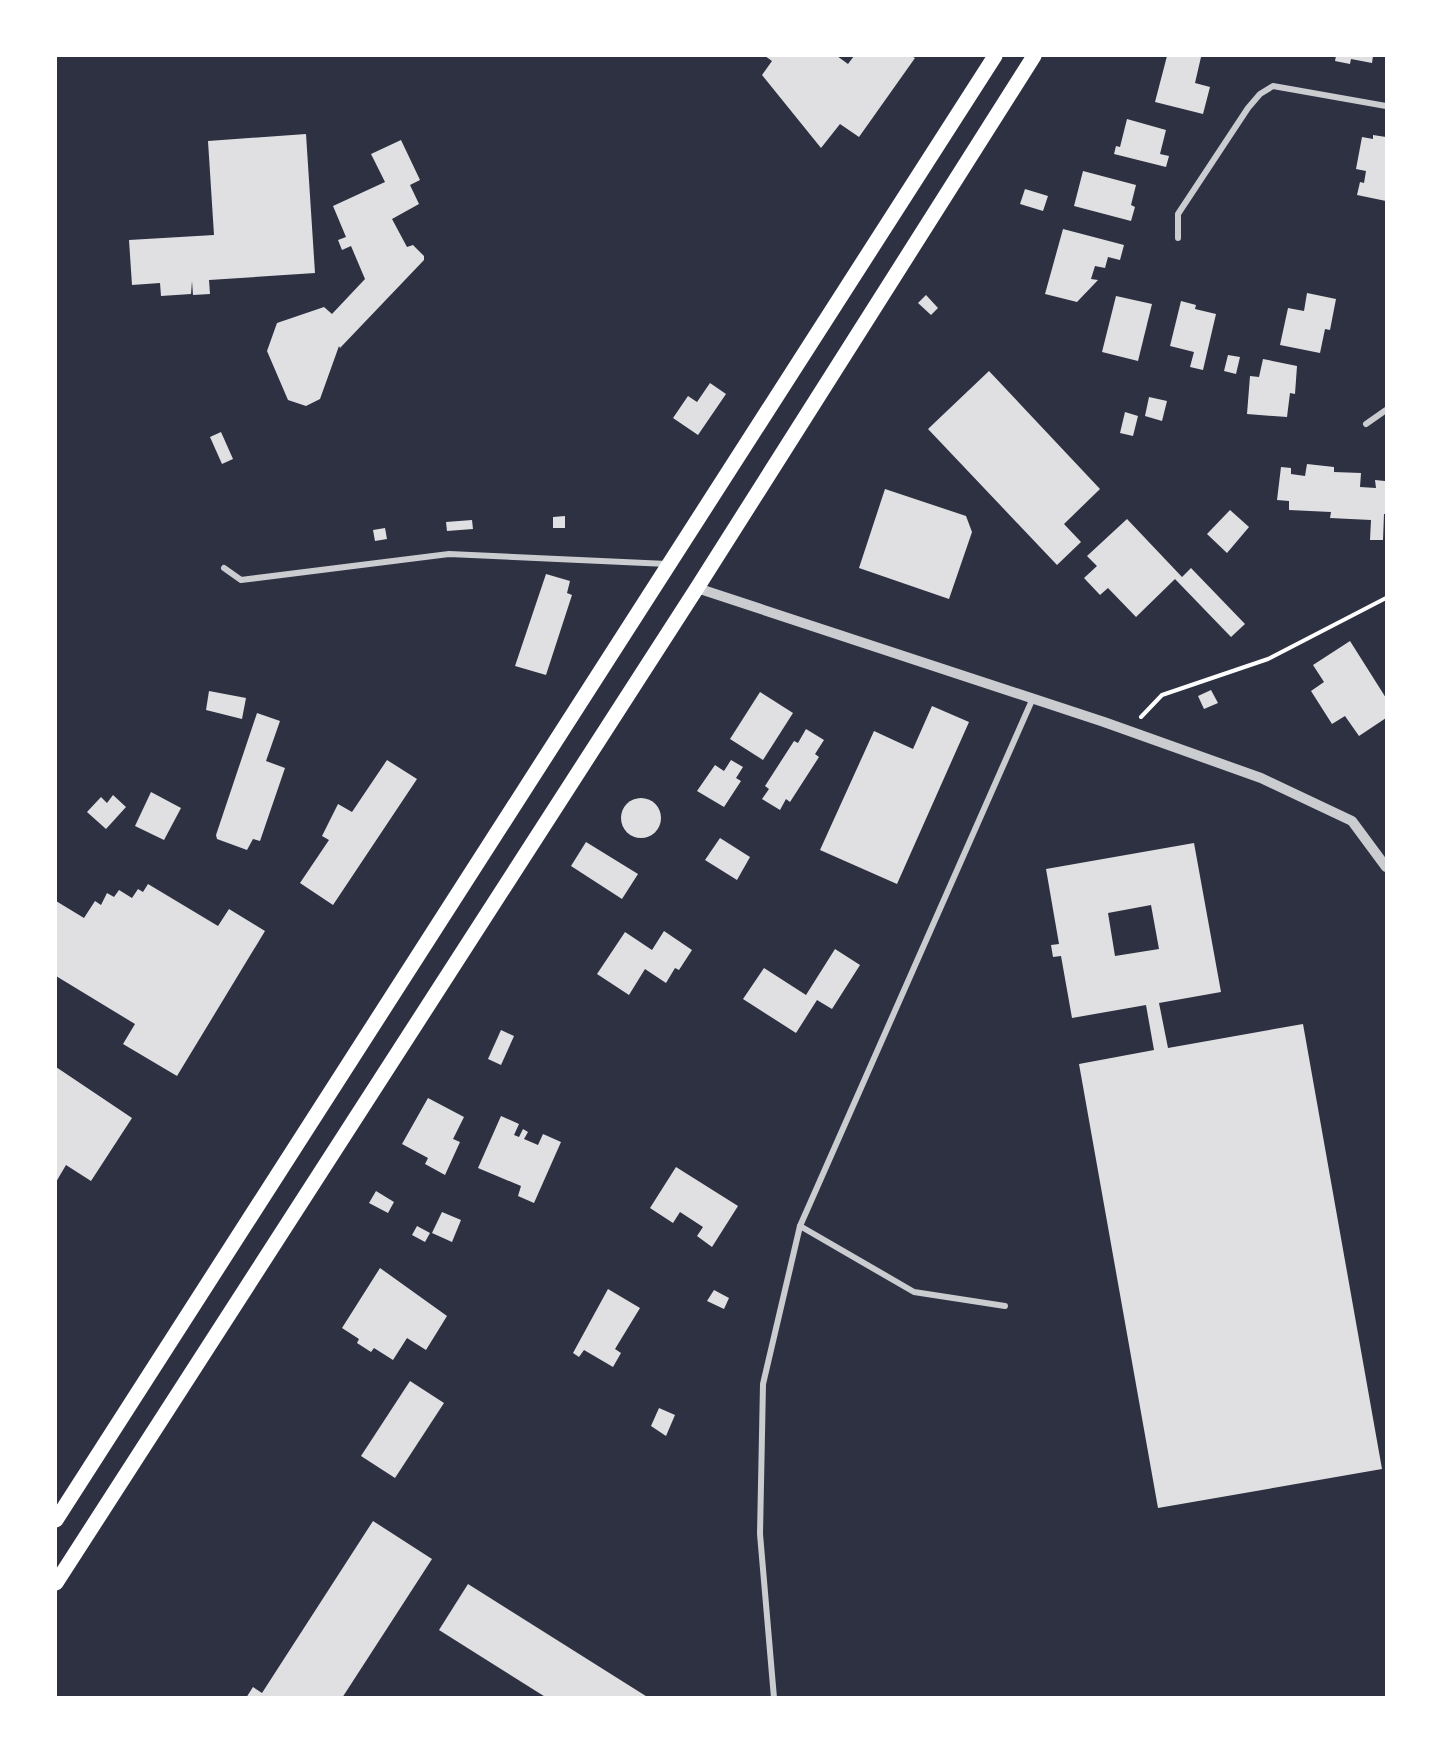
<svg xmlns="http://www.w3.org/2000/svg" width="1442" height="1753" font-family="Inter,sans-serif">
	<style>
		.building { fill: #e0e0e3; fill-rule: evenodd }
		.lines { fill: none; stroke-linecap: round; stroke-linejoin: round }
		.path { stroke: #fff; stroke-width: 4 }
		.minor { stroke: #caccd0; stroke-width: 6 }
		.tertiary { stroke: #caccd0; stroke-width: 10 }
		.primary { stroke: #fff; stroke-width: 15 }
	</style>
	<rect width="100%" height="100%" fill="#2d3142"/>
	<g class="building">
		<path d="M765 56H837L848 64 854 56H911L915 58 859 137 840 124 821 148 762 75 772 61Z"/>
		<path d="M1167 56 1201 57 1195 83 1210 87 1203 114 1155 102Z"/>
		<path d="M1336 56H1373L1372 63 1351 59 1350 64 1335 61Z"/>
		<path d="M1127 119 1166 130 1160 154 1169 156 1166 167 1114 154 1116 146 1120 147Z"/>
		<path d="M306 134 315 273 209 280 210 294 193 295 192 281 191 294 161 296 160 283 132 285 129 240 214 235 208 141Z"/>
		<path d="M1373 135 1386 137V201L1357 195 1360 182 1364 183 1366 171 1356 169 1362 137 1373 139Z"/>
		<path d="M401 140 420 180 410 185 419 204 392 219 407 247 413 245 424 256V260L340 348 339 346 320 399 306 406 288 400 267 351 277 323 324 307 332 314 365 279 351 246 342 250 338 240 346 237 333 206 385 182 371 154Z"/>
		<path d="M1083 171 1136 185 1131 205 1135 207 1131 221 1074 206Z"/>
		<path d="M1025 189 1048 196 1043 211 1020 204Z"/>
		<path d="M1063 229 1124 245 1120 260 1108 257 1105 268 1095 266 1091 279 1098 280 1077 302 1045 294Z"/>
		<path d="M1307 293 1336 299 1330 330 1325 329 1320 353 1280 345 1288 308 1304 311Z"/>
		<path d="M926 295 938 308 931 315 918 303Z"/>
		<path d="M1116 296 1152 304 1138 361 1102 352Z"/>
		<path d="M1181 301 1196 305 1195 309 1216 314 1203 370 1190 367 1194 352 1170 346Z"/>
		<path d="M1228 355 1240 357 1236 374 1224 371Z"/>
		<path d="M1263 359 1297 366 1295 394 1290 393 1287 417 1247 414 1250 376 1259 377Z"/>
		<path d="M989 371 1100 489 1064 524 1081 542 1057 565 928 429Z"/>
		<path d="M710 383 726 394 698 435 673 418 688 396 697 402Z"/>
		<path d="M1149 397 1167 401 1162 421 1145 416Z"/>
		<path d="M1125 412 1138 416 1133 436 1120 433Z"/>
		<path d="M221 432 233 459 222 464 210 437Z"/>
		<path d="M1307 464 1334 467V472L1361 473 1360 487 1376 488 1375 480 1385 481 1386 514H1384L1383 540H1370L1371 520 1330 518 1331 512 1289 510V501L1277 500 1281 467 1291 468V474L1305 476Z"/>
		<path d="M885 489 966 516 972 532 949 599 859 568Z"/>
		<path d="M1230 510 1249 527 1227 553 1207 534Z"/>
		<path d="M565 516V528H553V517Z"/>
		<path d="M1127 519 1182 577 1191 568 1245 624 1231 637 1175 579 1136 617 1108 588 1100 595 1084 578 1097 566 1087 556Z"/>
		<path d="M472 520 473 529 447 531 446 522Z"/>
		<path d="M385 528 387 539 375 541 373 530Z"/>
		<path d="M546 574 570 581 567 593 572 595 546 675 515 666Z"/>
		<path d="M1350 641 1386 698V718L1359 736 1345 716 1332 724 1311 691 1324 682 1313 665Z"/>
		<path d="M1211 690 1218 703 1204 709 1198 696Z"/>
		<path d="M209 691 246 698 242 719 206 710Z"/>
		<path d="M760 692 793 713 763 760 730 739Z"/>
		<path d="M932 706 969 722 897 884 820 850 874 731 913 749Z"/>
		<path d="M257 713 280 721 266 761 285 768 260 841 253 839 247 850 217 839 216 835Z"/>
		<path d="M806 729 824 740 815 754 819 757 790 802 786 799 780 810 762 799 769 789 765 786 794 741 798 743Z"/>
		<path d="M387 760 417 779 333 905 300 883 329 840 322 836 338 804 352 812Z"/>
		<path d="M731 760 743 767 736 778 741 781 724 807 697 791 715 765 724 771Z"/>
		<path d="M151 792 181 808 164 840 135 826Z"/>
		<path d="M113 795 126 807 106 829 87 812 101 797 107 803Z"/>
		<circle cx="641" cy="818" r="20"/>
		<path d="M720 838 750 857 737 880 705 860Z"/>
		<path d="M586 842 638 874 622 899 571 866Z"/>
		<path d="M1194 843 1221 992 1159 1003 1168 1048 1303 1024 1382 1469 1158 1508 1079 1064 1154 1050 1146 1005 1072 1018 1061 956 1053 957 1051 945 1059 944 1046 869ZM1151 905 1159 949 1115 956 1108 913Z"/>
		<path d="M148 884 218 926 229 909 265 931 177 1076 123 1044 135 1024 56 976V901L84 918 95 901 101 905 107 893 114 897 119 890 132 898 138 889 143 892Z"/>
		<path d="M664 931 692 950 679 970 675 968 666 983 645 969 629 995 597 974 625 932 652 950Z"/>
		<path d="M835 949 860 965 832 1009 817 1000 796 1033 743 999 764 968 806 995Z"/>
		<path d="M501 1030 514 1036 501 1065 488 1059Z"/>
		<path d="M56 1067 132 1118 91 1181 66 1165 56 1182Z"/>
		<path d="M428 1098 464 1117 453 1139 460 1142 445 1175 425 1164 428 1158 402 1144Z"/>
		<path d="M501 1116 519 1124 514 1135 519 1137 523 1129 528 1132 524 1139 538 1145 543 1134 561 1142 534 1203 518 1196 521 1186 478 1168Z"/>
		<path d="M676 1167 738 1206 712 1247 697 1236 703 1227 680 1212 673 1223 650 1208Z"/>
		<path d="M376 1191 394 1202 388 1213 369 1203Z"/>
		<path d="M442 1212 461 1220 452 1242 432 1233Z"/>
		<path d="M417 1226 430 1233 425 1242 412 1235Z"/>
		<path d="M380 1268 447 1316 426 1350 407 1338 393 1360 374 1348 371 1352 357 1343 359 1339 342 1328Z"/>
		<path d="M608 1289 640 1308 615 1349 621 1353 613 1367 584 1350 579 1357 573 1353Z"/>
		<path d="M714 1290 729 1298 724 1309 707 1301Z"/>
		<path d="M410 1381 444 1403 395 1478 361 1456Z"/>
		<path d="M659 1408 675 1415 666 1436 651 1426Z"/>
		<path d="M373 1521 432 1559 342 1698H246L253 1687 262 1693Z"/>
		<path d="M468 1584 649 1698H547L439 1630Z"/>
	</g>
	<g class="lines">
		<path class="path" d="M1141 717 1162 695 1268 659 1386 598"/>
		<g class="minor">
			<path d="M1178 238V214L1248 108 1260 94 1273 86 1386 106"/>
			<path d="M1366 424 1386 410"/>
			<path d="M224 568 241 580 449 554 667 564"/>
			<path d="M800 1226 914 1292 1005 1306"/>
			<path d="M774 1698 760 1534 763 1384 800 1226 1033 698"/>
		</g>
		<path class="tertiary" d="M697 588 1104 722 1261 778 1352 821 1386 867"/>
		<g class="primary">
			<path d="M56 1520 995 56"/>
			<path d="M56 1583 697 588 1034 56"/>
		</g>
	</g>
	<rect width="1442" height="1753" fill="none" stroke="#ffffff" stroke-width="114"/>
</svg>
